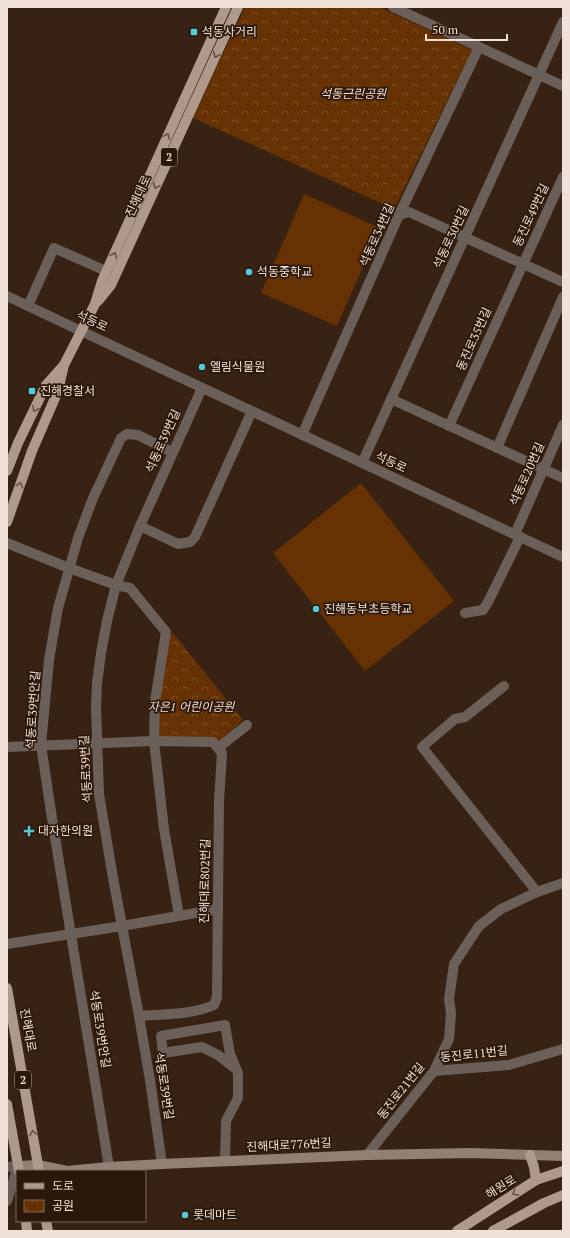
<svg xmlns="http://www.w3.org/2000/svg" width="570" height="1238" font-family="'PT Serif','Noto Sans KR',serif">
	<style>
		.park { fill: url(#park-crowns) }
		.pitch { fill: #663203 }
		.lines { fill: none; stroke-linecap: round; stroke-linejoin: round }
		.minor { stroke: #6b6059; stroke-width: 10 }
		.tertiary { stroke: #6b6059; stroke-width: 10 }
		.secondary { stroke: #928075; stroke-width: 10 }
		.primary { stroke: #af998a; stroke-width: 10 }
		.oneway { stroke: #675244 }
		.poi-dot { fill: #52cbd8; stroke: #2c180a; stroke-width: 1.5 }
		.labels { text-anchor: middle; stroke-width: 3.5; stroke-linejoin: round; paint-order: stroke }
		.shield { fill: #2c180a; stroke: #b4a59a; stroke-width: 1 }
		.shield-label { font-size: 11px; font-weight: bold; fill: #efe1d8 }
		.poi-label { font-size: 12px; fill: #efe1d8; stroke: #2c180a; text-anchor: start }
		.park-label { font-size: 12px; font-style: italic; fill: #f2ddd0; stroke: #2c180a }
		.street-label { font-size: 12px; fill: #efe1d8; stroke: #2c180a }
	</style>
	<defs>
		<pattern id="park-crowns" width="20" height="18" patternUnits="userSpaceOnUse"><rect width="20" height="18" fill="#663203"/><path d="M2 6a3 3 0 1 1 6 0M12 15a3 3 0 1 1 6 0" fill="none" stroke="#7c4f27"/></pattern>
	</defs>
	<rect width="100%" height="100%" fill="#372213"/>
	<g class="park">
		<path d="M245 7H379L472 50 394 209 193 118Z"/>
		<path d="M173 633 243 720 220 740 158 737 159 701 169 635Z"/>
	</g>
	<g class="pitch">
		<path d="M304 194 380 228 337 326 261 293Z"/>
		<path d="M361 483 454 601 365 671 273 553Z"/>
	</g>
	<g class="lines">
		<g class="minor">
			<path d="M393 7 563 86"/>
			<path d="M7 296 81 331"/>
			<path d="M28 306 54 248 106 271"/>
			<path d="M391 399 563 478"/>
			<path d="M449 426 563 177"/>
			<path d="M302 435 399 215 479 47"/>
			<path d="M497 448 563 297"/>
			<path d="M140 526 178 544 190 542 195 537 252 411"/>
			<path d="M515 534 563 425"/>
			<path d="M7 543 69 568 116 585 130 588 166 632 155 701 154 741 164 829 179 916"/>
			<path d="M465 613 483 610 488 602 520 537"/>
			<path d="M504 686 465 717 455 719 422 747 537 892"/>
			<path d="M7 747 154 741 213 742 222 753 219 801 217 997 214 1005C192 1015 164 1014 139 1016"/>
			<path d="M218 748 247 725"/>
			<path d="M7 944 122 926 218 909"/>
			<path d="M434 1071 509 1065 563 1049"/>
			<path d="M367 1155 434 1071 449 1039 451 1013 449 999 454 964 479 926 501 909 537 892 563 883"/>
			<path d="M225 1161 226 1121 238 1098V1073L230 1054 225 1025 161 1036 163 1053 202 1047 218 1055 236 1069"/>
			<path d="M162 1164 150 1080 139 1016 113 878 99 794 96 708 97 683 101 653 107 621 116 585 140 526 202 388"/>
			<path d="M7 1167 18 1166 7 1201"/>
			<path d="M109 1167 53 825 41 745 49 660 58 608 78 538 93 498 121 438 127 434 138 435 172 452"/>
		</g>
		<g class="tertiary">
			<path d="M399 215 409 212 563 282"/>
			<path d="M81 331 563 557"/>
			<path d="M362 463 563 22"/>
		</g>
		<path class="secondary" d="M18 1166 38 1165 67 1171 109 1167 162 1164 367 1155 471 1153 563 1156"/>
		<g class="primary">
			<path d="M98 301 111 285 238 7"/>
			<path d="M7 471 18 443 46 385 63 366"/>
			<path d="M7 522 32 451 58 391 64 365 95 304 102 281 226 7"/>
			<path d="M7 988 39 1171"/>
			<path d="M7 1104 19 1171"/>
			<path d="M530 1155 534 1167 536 1180"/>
			<path d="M26 1221 27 1231"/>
			<path d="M46 1221 48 1231"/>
			<path d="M457 1231 536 1180 563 1171"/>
			<path d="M493 1231 544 1203 563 1195"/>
		</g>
	</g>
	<defs><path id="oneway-chevron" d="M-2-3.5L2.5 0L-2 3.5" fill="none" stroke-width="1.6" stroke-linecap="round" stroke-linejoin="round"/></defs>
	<g class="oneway">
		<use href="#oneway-chevron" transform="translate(216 55) rotate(115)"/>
		<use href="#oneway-chevron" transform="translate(167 136) rotate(-66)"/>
		<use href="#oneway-chevron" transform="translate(156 186) rotate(114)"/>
		<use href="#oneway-chevron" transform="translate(114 255) rotate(-66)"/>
		<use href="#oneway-chevron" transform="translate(35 409) rotate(116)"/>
		<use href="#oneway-chevron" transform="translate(20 485) rotate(-70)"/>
		<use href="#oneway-chevron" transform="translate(33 1133) rotate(-100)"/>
		<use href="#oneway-chevron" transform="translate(515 1193) rotate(148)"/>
	</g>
	<g class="poi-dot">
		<rect x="190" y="28" width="8" height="8" rx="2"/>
		<circle cx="249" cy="272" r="4"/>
		<circle cx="202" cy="367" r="4"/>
		<rect x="28" y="387" width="8" height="8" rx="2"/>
		<circle cx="316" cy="609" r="4"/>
		<path d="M27 825h4v4h4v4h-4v4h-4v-4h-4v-4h4z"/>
		<circle cx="185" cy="1215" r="4"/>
	</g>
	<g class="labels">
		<g class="shield">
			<rect x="161" y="148" width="16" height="18" rx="3"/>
			<rect x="15" y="1071" width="16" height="18" rx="3"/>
		</g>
		<g class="shield-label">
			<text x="169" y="161">2</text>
			<text x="23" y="1084">2</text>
		</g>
		<g class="poi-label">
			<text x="202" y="36">석동사거리</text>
			<text x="257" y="276">석동중학교</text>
			<text x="210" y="371">엘림식물원</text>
			<text x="40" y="395">진해경찰서</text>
			<text x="324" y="613">진해동부초등학교</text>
			<text x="38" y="835">대자한의원</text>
			<text x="193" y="1219">롯데마트</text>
		</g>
		<g class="park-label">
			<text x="353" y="98">석동근린공원</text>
			<text x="191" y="711">자은1 어린이공원</text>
		</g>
		<g class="street-label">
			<text transform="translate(138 196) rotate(-66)" y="4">진해대로</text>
			<text transform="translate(531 215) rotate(-65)" y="4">동진로49번길</text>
			<text transform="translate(377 235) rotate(-66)" y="4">석동로34번길</text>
			<text transform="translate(451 237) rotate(-65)" y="4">석동로30번길</text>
			<text transform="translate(92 321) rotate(25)" y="4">석동로</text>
			<text transform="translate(474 339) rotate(-66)" y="4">동진로35번길</text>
			<text transform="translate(163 441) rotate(-66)" y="4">석동로39번길</text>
			<text transform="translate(391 462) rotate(25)" y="4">석동로</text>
			<text transform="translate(527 474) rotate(-66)" y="4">석동로20번길</text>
			<text transform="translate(33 710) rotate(-86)" y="4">석동로39번안길</text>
			<text transform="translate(86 769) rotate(-93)" y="4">석동로39번길</text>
			<text transform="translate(205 881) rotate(-89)" y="4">진해대로802번길</text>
			<text transform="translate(100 1029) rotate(81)" y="4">석동로39번안길</text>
			<text transform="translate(28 1030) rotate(80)" y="4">진해대로</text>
			<text transform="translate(474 1054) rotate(-6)" y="4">동진로11번길</text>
			<text transform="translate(164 1086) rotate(81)" y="4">석동로39번길</text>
			<text transform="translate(401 1091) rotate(-52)" y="4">동진로21번길</text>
			<text transform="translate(289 1145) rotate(-3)" y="4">진해대로776번길</text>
			<text transform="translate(501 1187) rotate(-32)" y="4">해원로</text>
		</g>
	</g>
	<rect width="570" height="1238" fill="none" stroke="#efe1d8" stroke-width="16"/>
	<rect x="16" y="1170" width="130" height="52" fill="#2c180a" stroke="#7a685c"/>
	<rect x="24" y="1183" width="20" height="6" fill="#af998a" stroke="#7a685c"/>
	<text x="52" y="1190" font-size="12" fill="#efe1d8">도로</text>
	<rect x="24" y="1200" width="20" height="12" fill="url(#park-crowns)" stroke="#7a685c"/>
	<text x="52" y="1210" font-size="12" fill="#efe1d8">공원</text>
	<path d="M426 34v6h81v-6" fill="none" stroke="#efe1d8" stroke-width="2"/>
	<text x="432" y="34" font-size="12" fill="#efe1d8" stroke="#2c180a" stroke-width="3" paint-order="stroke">50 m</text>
</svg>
